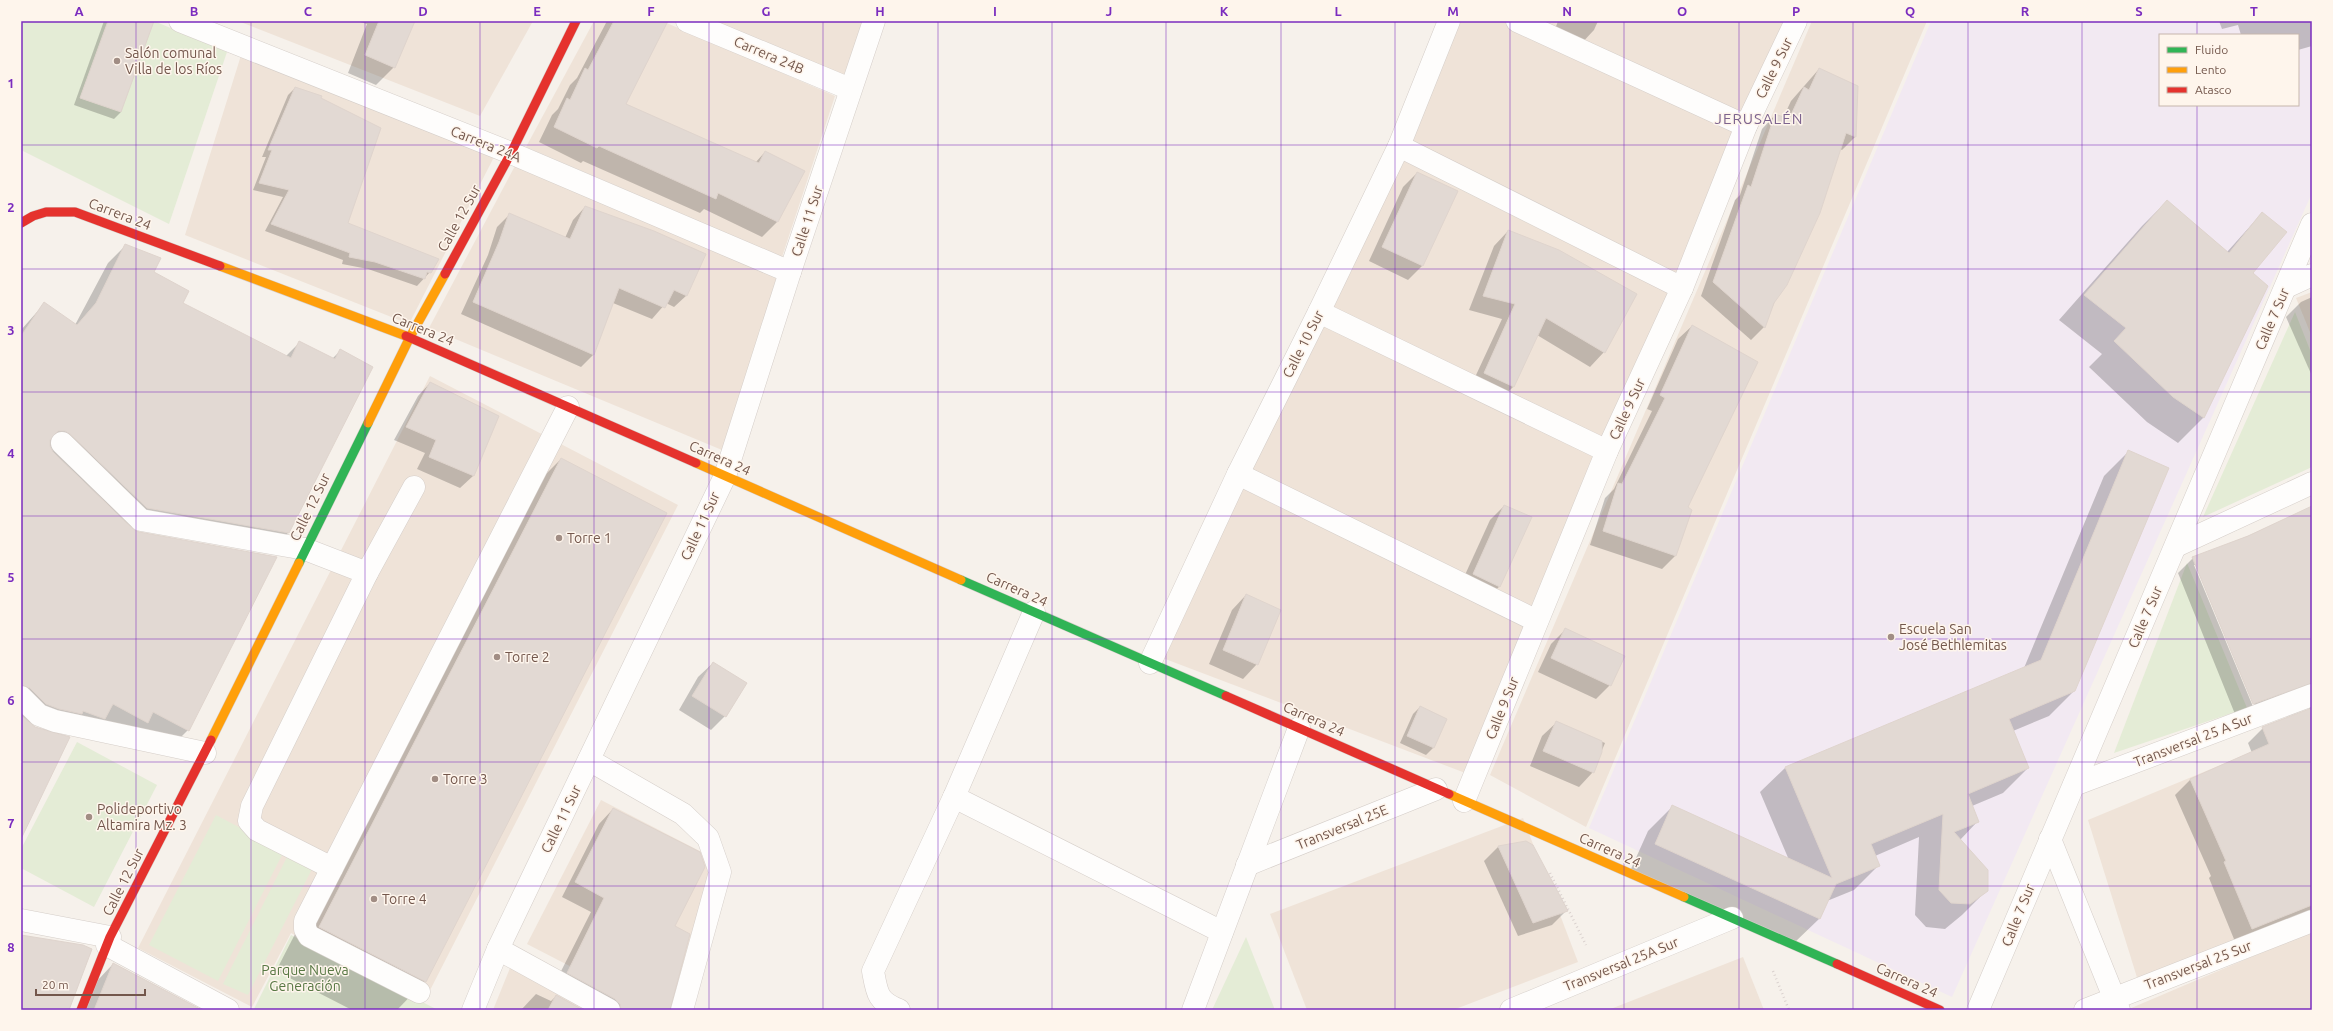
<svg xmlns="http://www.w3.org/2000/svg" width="2333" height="1031" font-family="Ubuntu,sans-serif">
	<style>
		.residential { fill: #efe3d8 }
		.education { fill: #f2e9f2; fill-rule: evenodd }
		.green { fill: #e4ecd6 }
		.shadow { fill: #0003; fill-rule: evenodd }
		.building { fill: #e2d9d3; stroke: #dfd4cd }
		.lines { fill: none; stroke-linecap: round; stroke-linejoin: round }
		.lane-casing { stroke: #d5cec9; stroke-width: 23 }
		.street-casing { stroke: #d5cec9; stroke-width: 23 }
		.fast-casing { stroke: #d5ccc8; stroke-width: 10 }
		.slow-casing { stroke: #d5ccc8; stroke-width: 10 }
		.jam-casing { stroke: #d5ccc8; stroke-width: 10 }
		.path { stroke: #dad1ce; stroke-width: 2.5; stroke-dasharray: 1 3; stroke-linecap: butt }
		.lane { stroke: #fefdfc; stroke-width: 22 }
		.street { stroke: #fefdfc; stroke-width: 22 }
		.fast { stroke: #30b455; stroke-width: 9 }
		.slow { stroke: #ff9f0a; stroke-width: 9 }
		.jam { stroke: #e5322d; stroke-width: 9 }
		.grid { fill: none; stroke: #7b2cbf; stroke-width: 1; stroke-opacity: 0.55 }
		.poi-dot { fill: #a18d84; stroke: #fef5ec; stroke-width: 1.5 }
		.labels { text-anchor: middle; stroke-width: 3; stroke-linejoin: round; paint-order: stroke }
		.poi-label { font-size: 14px; fill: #73574c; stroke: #fef5ec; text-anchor: start }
		.street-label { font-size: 14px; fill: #73574c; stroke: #fef5ec }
		.park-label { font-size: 14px; fill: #587844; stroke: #fef5ec }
		.neighbourhood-label { font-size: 15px; letter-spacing: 1px; fill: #7d648f; stroke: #fef5ec }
		.neatline { fill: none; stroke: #7b2cbf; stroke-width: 1.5 }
		.grid-label { font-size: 13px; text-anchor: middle; font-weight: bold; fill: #7b2cbf }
	</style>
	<rect width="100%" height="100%" fill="#f6f1eb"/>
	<g class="residential">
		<path d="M238 21H533L480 116Z"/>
		<path d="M594 21H662L835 96 782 257 526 147Z"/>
		<path d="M697 21H871L850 87Z"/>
		<path d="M1456 21H1509L1739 128 1677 279 1406 142Z"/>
		<path d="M1536 21H1791L1743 116Z"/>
		<path d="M1812 21H1927L1586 827 1490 775Z"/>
		<path d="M243 49 495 155 409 324 185 235Z"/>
		<path d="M1401 152 1673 291 1604 442 1326 310Z"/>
		<path d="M516 164 781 275 722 450 429 328Z"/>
		<path d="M2312 292V337L2296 298Z"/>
		<path d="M1321 318 1601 455 1534 610 1245 473Z"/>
		<path d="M430 376 678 505 424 1002 291 933 252 1007 138 948Z"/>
		<path d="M1242 481 1532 624 1468 774 1160 657Z"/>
		<path d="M2312 727V913L2140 987 2088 820Z"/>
		<path d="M601 800 719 861 670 1010H655L527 944Z"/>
		<path d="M1523 818 1578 962 1453 1010H1307L1270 914Z"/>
		<path d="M2312 931V1010L2129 1009Z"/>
		<path d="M1743 957 1764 1010H1608Z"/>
		<path d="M510 968 586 1010H493Z"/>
	</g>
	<path class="education" d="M1931 21H2312V193L1952 997 1589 828ZM2160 35H2298V105H2160Z"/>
	<g class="green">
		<path d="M21 21H154L227 52 169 224 21 150Z"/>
		<path d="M2295 312 2312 355V467L2203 517Z"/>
		<path d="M2187 563 2247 708 2114 753Z"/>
		<path d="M77 742 157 785 94 907 21 868V849Z"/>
		<path d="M216 815 284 851 218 981 149 945Z"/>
		<path d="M289 853 314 865 248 995 223 984Z"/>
		<path d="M291 935 436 1009 435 1010 254 1009Z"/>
		<path d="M1246 937 1275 1010H1212Z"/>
	</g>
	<g class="shadow">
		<path d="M104 21H143L121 112 114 119 74 105Z"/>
		<path d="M357 21H414L394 67 376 85 348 73 367 24Z"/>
		<path d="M607 21H667L625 104 755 163 765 152 803 172 777 222 762 237 704 209 700 213 583 161 581 163 539 142 552 115 558 109 570 85 577 78Z"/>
		<path d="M1558 21H1598L1594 30 1580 45 1553 35Z"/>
		<path d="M2219 21H2312V46L2298 50V35H2241L2238 25 2222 29Z"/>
		<path d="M1819 69 1857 86 1855 137 1842 150 1840 149 1764 327 1751 340 1701 296 1735 200 1740 195 1762 129 1775 115 1783 118 1791 101Z"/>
		<path d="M295 88 320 99 347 223 430 272 417 286 368 269 342 264 343 260 265 231 283 197 253 190 266 157H262L288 95Z"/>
		<path d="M1417 173 1422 266 1408 280 1369 261 1403 187Z"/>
		<path d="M2167 201 2227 252 2262 213 2252 273 2267 286 2203 418 2178 443 2147 422 2089 367 2102 354 2059 320 2142 226Z"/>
		<path d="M585 207 687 295 674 307 666 303 652 319 613 303 593 355 581 367 461 314 488 255 497 227 509 215 565 238 573 220Z"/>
		<path d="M1508 231 1636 295 1604 352 1590 367 1537 335 1513 387 1499 401 1470 388 1502 319 1469 310 1494 246Z"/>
		<path d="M126 245 182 303 285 357 300 342 332 359 340 351 372 367 288 533 270 551 127 526 188 730 170 748 40 726 26 721 21 836V330L44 304 75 325 108 263Z"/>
		<path d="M2312 297V376L2286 317 2301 302Z"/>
		<path d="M1692 326 1687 508 1691 511 1675 556 1662 569 1590 545 1605 498 1614 489 1652 411 1647 409 1678 339Z"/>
		<path d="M430 383 498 416 473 476 460 488 417 469 425 453 394 440 418 396Z"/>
		<path d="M2128 452 2074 691 2049 716 2013 731 2028 768 2003 793 1972 806 1978 821 1960 840 1987 890 1962 915 1945 929 1926 927 1915 915 1919 837 1875 856 1879 865 1854 890 1827 901 1819 919 1794 943 1631 869 1648 831 1673 806 1789 860 1760 792 1785 768 2024 668 2104 476Z"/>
		<path d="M561 459 425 981 397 1010H352L276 971 517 503Z"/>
		<path d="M1504 506 1500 586 1485 600 1459 588 1490 520Z"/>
		<path d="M2312 507V922L2236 944 2209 878 2211 876 2175 795 2190 780 2252 753 2248 743 2263 728 2309 710V706L2237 719 2178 573 2193 558 2248 536ZM2194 565H2197L2256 708 2254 709Z"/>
		<path d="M1246 595 1257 664 1243 679 1209 664 1232 610Z"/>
		<path d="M1565 630 1610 685 1596 699 1538 672 1551 644Z"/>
		<path d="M713 663 725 716 711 730 679 710 698 677Z"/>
		<path d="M1420 707 1446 719 1433 748 1426 755 1400 743 1413 714Z"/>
		<path d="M1557 722 1605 743 1593 772 1579 787 1530 766 1542 736Z"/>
		<path d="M613 809 674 927 669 1010H625L614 1004 553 987 591 912 562 897 599 824Z"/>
		<path d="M1498 847 1566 911 1552 925 1518 936 1484 861Z"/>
		<path d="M113 964 192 1010H84L96 982Z"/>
		<path d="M536 994 551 1001 556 996 582 1010H521Z"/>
	</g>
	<g class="building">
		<path d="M108 21H154L121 112 80 98Z"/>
		<path d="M379 21H415L395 68 365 55Z"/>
		<path d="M614 21H668L626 104 759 163 765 151 805 171 778 222 718 193 716 199 599 146 597 148 554 127 567 98 570 100 585 68 588 70Z"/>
		<path d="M1819 68 1858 86 1856 137 1846 133 1820 213 1787 285 1774 303 1765 328 1713 282 1748 185 1751 187 1775 114 1789 119 1804 87 1809 90Z"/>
		<path d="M295 87 322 96 321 98 381 128 348 223 439 259 431 273 427 272 425 279 375 262 349 257 350 253 271 224 289 190 259 183 272 150H268Z"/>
		<path d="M1417 172 1458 191 1423 266 1382 247Z"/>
		<path d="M2167 200 2229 253 2262 212 2287 232 2253 273 2268 286 2204 418 2173 397 2114 341 2126 328 2084 295Z"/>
		<path d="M585 206 654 231 706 254 687 296 674 290 665 308 619 288 594 355 473 302 499 242 509 213 570 239Z"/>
		<path d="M1508 230 1559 250 1637 294 1605 353 1546 318 1514 387 1484 373 1515 304 1483 296Z"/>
		<path d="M125 244 161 258 154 272 189 291 183 303 291 358 299 341 335 359 340 349 373 367 289 533 147 508 70 434 65 431H58L50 440V446L53 452 133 529 139 532 277 557 189 731 153 712 148 723 113 704 105 719 83 711 82 714 59 709 46 704 30 688 21 685V336L44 302 77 325 96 303Z"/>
		<path d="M1692 325 1758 362 1688 507 1692 510 1676 556 1603 531 1618 483 1622 484 1665 398 1660 395Z"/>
		<path d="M430 382 499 416 474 476 429 457 436 440 406 427Z"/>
		<path d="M2128 450 2169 468 2075 691 2009 719 2029 768 1968 794 1979 822 1954 832 1988 870V891L1970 904 1951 903 1939 890 1943 814 1871 844 1880 866 1836 884 1820 919 1655 844 1672 805 1832 878 1785 767 2041 660Z"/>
		<path d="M561 458 667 513 426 982 319 927Z"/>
		<path d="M1504 505 1532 517 1500 587 1473 574Z"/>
		<path d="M2312 506V683L2253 704 2192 557 2248 536Z"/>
		<path d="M1246 594 1281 610 1258 665 1223 650Z"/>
		<path d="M1565 628 1625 656 1611 686 1551 658Z"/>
		<path d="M713 662 747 683 726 717 692 696Z"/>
		<path d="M1420 706 1447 719 1434 748 1407 736Z"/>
		<path d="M2312 708V905L2252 929 2224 862 2226 861 2190 779 2269 744 2262 727Z"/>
		<path d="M21 715 35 727 70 737 21 839Z"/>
		<path d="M1556 721 1602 741V752L1594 773 1543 751Z"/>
		<path d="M613 808 700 852 705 867 675 926 690 934 670 1010H621L620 1004 615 999 567 973 604 898 575 882Z"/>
		<path d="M1526 841 1533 845 1568 911 1533 923 1498 846Z"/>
		<path d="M21 935 83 945 92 949 69 1010H21Z"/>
		<path d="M113 963 202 1010H94Z"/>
		<path d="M556 995 583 1010H548Z"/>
	</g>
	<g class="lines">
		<defs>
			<g id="lane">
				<path d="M305 549 367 573"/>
				<path d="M332 868 257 830 249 821 252 806 367 573 414 487"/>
				<path d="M419 992 309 936 305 929V921L568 407"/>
			</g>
			<g id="street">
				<path d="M180 21 511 153 790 272"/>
				<path d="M687 21 850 89"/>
				<path d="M1517 21 1746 126"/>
				<path d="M1399 146 1682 288"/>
				<path d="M2286 287 2312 275"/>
				<path d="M1319 312 1607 451"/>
				<path d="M62 443 141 520 305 549"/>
				<path d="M1238 474 1537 621"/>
				<path d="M2176 546 2312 483"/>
				<path d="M1150 663 1238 474 1319 312 1399 146 1449 21"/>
				<path d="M21 697 39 715 55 721 205 753"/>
				<path d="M589 760 683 814 708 838 720 872 682 1010"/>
				<path d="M2074 785 2312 695"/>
				<path d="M954 797 1222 932"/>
				<path d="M1464 801 1607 451 1682 288 1746 126 1796 21"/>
				<path d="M2050 839 2119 1010"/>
				<path d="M1247 865 1436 789"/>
				<path d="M21 920 110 937"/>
				<path d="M107 945 228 1010"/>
				<path d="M498 949 609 1010"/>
				<path d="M473 1010 498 949 725 476 790 272 874 21"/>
				<path d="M899 1010C877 1001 877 993 873 971L954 797 1034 612"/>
				<path d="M1193 1010 1299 728"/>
				<path d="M1511 1010 1732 918"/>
				<path d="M1978 1010 2312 224"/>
				<path d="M2085 1010 2312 921"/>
			</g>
			<g id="fast">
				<path d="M299 563 368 423"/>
				<path d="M961 580 1226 696"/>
				<path d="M1684 897 1837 964"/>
			</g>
			<g id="slow">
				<path d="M220 266 406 336"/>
				<path d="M368 423 410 337 445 274"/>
				<path d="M696 463 961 580"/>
				<path d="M211 740 299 563"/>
				<path d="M1449 794 1684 897"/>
			</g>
			<g id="jam">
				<path d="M21 223 33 216 46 212H75L220 266"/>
				<path d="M445 274 511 153 576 21"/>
				<path d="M406 336 696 463"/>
				<path d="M1226 696 1449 794"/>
				<path d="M1837 964 1940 1010"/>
				<path d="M81 1010 110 937 211 740"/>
			</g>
		</defs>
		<use href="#lane" class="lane-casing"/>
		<use href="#street" class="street-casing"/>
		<use href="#fast" class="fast-casing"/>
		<use href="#slow" class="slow-casing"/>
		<use href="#jam" class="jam-casing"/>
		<g class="path">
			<path d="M1550 873 1586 945"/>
			<path d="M1773 971 1789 1010"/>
		</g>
		<use href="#lane" class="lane"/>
		<use href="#street" class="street"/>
		<use href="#fast" class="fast"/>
		<use href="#slow" class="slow"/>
		<use href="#jam" class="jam"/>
	</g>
	<path class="grid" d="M136 21V1010M251 21V1010M365 21V1010M480 21V1010M594 21V1010M709 21V1010M823 21V1010M938 21V1010M1052 21V1010M1166 21V1010M1281 21V1010M1395 21V1010M1510 21V1010M1624 21V1010M1739 21V1010M1853 21V1010M1968 21V1010M2082 21V1010M2197 21V35M2197 105V1010M21 145H2312M21 269H2312M21 392H2312M21 516H2312M21 639H2312M21 762H2312M21 886H2312"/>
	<g class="poi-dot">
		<circle cx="117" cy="61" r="4"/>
		<circle cx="559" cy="538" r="4"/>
		<circle cx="1891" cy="637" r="4"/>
		<circle cx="497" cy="657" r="4"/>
		<circle cx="435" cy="779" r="4"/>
		<circle cx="89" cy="817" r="4"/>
		<circle cx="374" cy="899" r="4"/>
	</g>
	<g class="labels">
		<g class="poi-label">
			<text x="125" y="58">Salón comunal<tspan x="125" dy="16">Villa de los Ríos</tspan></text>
			<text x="567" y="543">Torre 1</text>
			<text x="1899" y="634">Escuela San<tspan x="1899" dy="16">José Bethlemitas</tspan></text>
			<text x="505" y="662">Torre 2</text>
			<text x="443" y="784">Torre 3</text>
			<text x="97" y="814">Polideportivo<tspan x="97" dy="16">Altamira Mz. 3</tspan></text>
			<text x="382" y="904">Torre 4</text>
		</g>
		<g class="street-label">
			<text transform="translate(769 55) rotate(23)" y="5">Carrera 24B</text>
			<text transform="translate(1774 68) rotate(-64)" y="5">Calle 9 Sur</text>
			<text transform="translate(486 144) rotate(22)" y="5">Carrera 24A</text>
			<text transform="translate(120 214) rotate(21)" y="5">Carrera 24</text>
			<text transform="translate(459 218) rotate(-61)" y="5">Calle 12 Sur</text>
			<text transform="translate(807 221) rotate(-72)" y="5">Calle 11 Sur</text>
			<text transform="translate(2272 319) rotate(-67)" y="5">Calle 7 Sur</text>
			<text transform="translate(423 329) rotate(22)" y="5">Carrera 24</text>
			<text transform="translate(1303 344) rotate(-63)" y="5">Calle 10 Sur</text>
			<text transform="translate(1627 409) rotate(-65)" y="5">Calle 9 Sur</text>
			<text transform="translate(720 458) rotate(24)" y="5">Carrera 24</text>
			<text transform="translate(310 507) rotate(-64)" y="5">Calle 12 Sur</text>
			<text transform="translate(700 526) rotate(-65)" y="5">Calle 11 Sur</text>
			<text transform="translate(1017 589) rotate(24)" y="5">Carrera 24</text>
			<text transform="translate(2145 617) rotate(-67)" y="5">Calle 7 Sur</text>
			<text transform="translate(1502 708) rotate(-68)" y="5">Calle 9 Sur</text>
			<text transform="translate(1314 719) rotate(24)" y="5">Carrera 24</text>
			<text transform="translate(2193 740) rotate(-21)" y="5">Transversal 25 A Sur</text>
			<text transform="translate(561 819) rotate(-64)" y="5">Calle 11 Sur</text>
			<text transform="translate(1342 827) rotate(-22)" y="5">Transversal 25E</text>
			<text transform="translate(1610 850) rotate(24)" y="5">Carrera 24</text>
			<text transform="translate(123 882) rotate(-63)" y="5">Calle 12 Sur</text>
			<text transform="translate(2018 915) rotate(-68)" y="5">Calle 7 Sur</text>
			<text transform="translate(1621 964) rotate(-22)" y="5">Transversal 25A Sur</text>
			<text transform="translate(2198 965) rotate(-21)" y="5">Transversal 25 Sur</text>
			<text transform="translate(1907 980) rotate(24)" y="5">Carrera 24</text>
		</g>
		<g class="park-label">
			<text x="305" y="975">Parque Nueva<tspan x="305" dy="16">Generación</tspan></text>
		</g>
		<g class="neighbourhood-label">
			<text x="1759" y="124">JERUSALÉN</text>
		</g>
	</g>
	<rect width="2333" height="1031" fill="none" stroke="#fef5ec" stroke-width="44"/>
	<rect x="2159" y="34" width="140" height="72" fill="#fef5ec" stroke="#c6b6ac"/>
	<rect x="2167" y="47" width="20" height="6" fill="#30b455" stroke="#c6b6ac"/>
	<text x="2195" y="54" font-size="12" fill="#73574c">Fluido</text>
	<rect x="2167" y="67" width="20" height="6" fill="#ff9f0a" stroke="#c6b6ac"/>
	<text x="2195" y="74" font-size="12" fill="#73574c">Lento</text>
	<rect x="2167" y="87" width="20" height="6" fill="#e5322d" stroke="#c6b6ac"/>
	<text x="2195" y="94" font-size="12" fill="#73574c">Atasco</text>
	<path d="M36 989v6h109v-6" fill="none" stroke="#73574c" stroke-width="2"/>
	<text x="42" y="989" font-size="12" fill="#73574c" stroke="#fef5ec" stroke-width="3" paint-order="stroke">20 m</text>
	<rect x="22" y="22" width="2289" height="987" class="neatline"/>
	<g class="grid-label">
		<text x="79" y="16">A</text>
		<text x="194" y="16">B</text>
		<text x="308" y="16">C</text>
		<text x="423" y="16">D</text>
		<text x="537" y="16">E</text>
		<text x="651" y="16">F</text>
		<text x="766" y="16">G</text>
		<text x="880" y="16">H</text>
		<text x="995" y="16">I</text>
		<text x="1109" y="16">J</text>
		<text x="1224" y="16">K</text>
		<text x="1338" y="16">L</text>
		<text x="1453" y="16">M</text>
		<text x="1567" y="16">N</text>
		<text x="1682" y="16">O</text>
		<text x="1796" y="16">P</text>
		<text x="1910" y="16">Q</text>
		<text x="2025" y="16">R</text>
		<text x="2139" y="16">S</text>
		<text x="2254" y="16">T</text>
		<text x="11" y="88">1</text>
		<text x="11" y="212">2</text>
		<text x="11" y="335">3</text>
		<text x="11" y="458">4</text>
		<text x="11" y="582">5</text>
		<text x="11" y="705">6</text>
		<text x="11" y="828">7</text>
		<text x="11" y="952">8</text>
	</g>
</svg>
